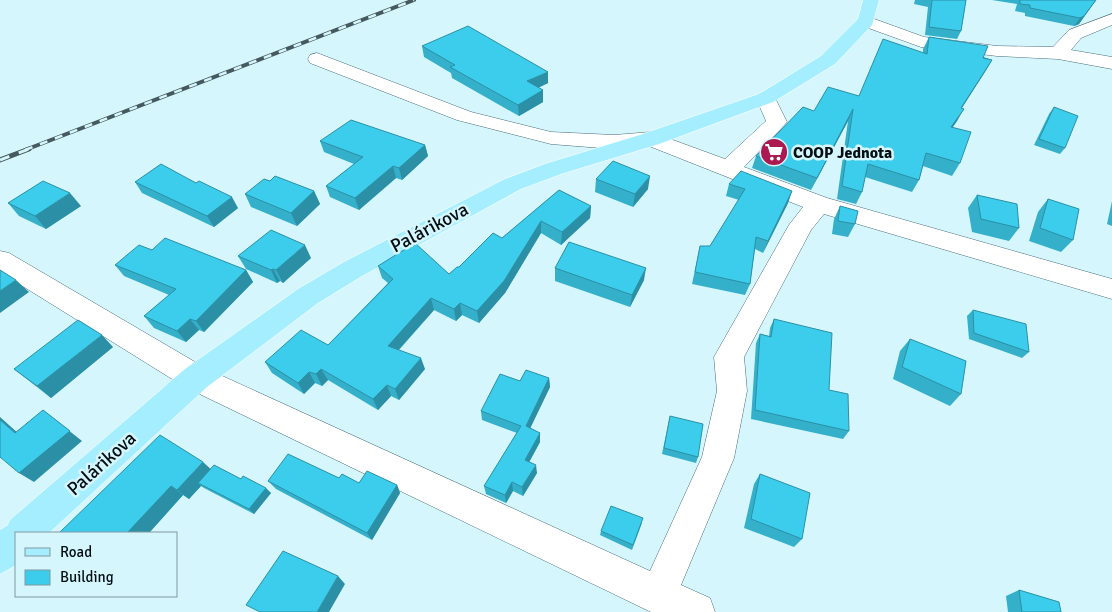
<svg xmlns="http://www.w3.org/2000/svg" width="1112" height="612" font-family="Signika,sans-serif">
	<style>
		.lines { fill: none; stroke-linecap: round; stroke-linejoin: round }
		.minor-casing { stroke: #496d77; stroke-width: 1 }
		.major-casing { stroke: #fff; stroke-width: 1 }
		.minor { fill: #fff; fill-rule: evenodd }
		.major { fill: #a4eeff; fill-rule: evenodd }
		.rail-far1-casing { stroke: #46595e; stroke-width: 4 }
		.rail-casing { stroke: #46595e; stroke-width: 5 }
		.rail-far1 { stroke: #d6f6fe; stroke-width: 2.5; stroke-dasharray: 8; stroke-linecap: butt }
		.rail { stroke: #d6f6fe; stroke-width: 3; stroke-dasharray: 10; stroke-linecap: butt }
		.wall { fill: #34b0cb }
		.shaded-wall { fill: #2b90a5 }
		.building { fill: #3dcdec; stroke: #2b90a5 }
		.labels { text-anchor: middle; stroke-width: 5; stroke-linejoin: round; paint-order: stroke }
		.far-poi-label { font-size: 16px; font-weight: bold; fill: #020e12; stroke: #d6f6fe; text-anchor: start }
		.street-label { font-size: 19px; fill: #020e12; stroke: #d6f6fe }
	</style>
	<rect width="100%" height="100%" fill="#d6f6fe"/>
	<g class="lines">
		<defs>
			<g id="minor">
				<path d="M1112 14V25L1081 38 1071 50 1112 57V69L1058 59 997 56 921 47 860 25 857 21 860 17 866 16 924 37 997 46 1053 47 1069 30Z"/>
				<path d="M317 53 471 112 551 132 614 135 651 132 725 159 766 121 756 98 759 94 766 92 773 94 787 122 744 167 827 198 1112 279V299L824 214 811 230 744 357 747 391 734 458 681 585 710 598 715 612H651L185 387 0 272V251L9 253 207 369 650 571 702 457 717 391 714 357 789 225 803 207 649 146 614 149 551 144 457 120 310 63 308 59 310 55Z"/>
			</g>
			<path id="major" d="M863 0H879L872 25 835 64 773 102 659 144 561 174 521 189 362 276 318 303 207 387 49 533H16V565L0 574V530L8 525 10 520 185 369 298 289 344 262 505 179 545 164 643 134 759 94 821 56 858 19Z"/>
		</defs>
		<use href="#minor" class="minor-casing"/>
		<use href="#major" class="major-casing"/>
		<use href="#minor" class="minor"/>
		<use href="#major" class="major"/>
		<defs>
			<path id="rail-far1" d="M25 150 414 0"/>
			<path id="rail" d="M0 160 29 149"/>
		</defs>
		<use href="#rail-far1" class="rail-far1-casing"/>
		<use href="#rail" class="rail-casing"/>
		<use href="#rail-far1" class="rail-far1"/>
		<use href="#rail" class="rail"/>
	</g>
	<g class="wall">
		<path d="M915 0H966L961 31 957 39 925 35 928 7 914 4Z"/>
		<path d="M992 0H1096L1079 24 1074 26 1025 16V13L1015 11 1017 4Z"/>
		<path d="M929 37 992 60 962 108 957 121 953 127 960 163 952 176 923 166 919 180 912 192 865 177 862 192 856 204 837 199 848 121 811 190 752 168 756 156 814 111 859 96 923 53V49Z"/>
		<path d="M422 46 548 83 538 88 543 90V102L519 116 452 78 451 73 424 57Z"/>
		<path d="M1054 107 1065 148 1060 154 1034 145 1049 114Z"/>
		<path d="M320 141 425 145 428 156 402 180 396 178 359 210 330 197 326 186 354 164 324 152Z"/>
		<path d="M596 179 648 189 633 207 595 192Z"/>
		<path d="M270 181 314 191 320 204 297 226 251 207 245 194Z"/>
		<path d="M135 182 238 208 214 227 142 193Z"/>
		<path d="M729 184 792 191 788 203 763 253 755 249 750 284 745 295 692 284 700 246H710L739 200 726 196Z"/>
		<path d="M559 190 591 206 590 218 561 245 541 233 505 293 479 323 462 315 456 321 434 310 399 350 425 369 399 400 391 396 378 410 328 380 322 386 315 383 304 394 272 373 265 362 328 345 388 283 382 278 378 266 449 274 502 238Z"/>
		<path d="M977 195 1019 228 1009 241 972 232 968 208Z"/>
		<path d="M1048 199 1073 240 1061 252 1029 241 1038 212Z"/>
		<path d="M1112 201V226L1107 224Z"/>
		<path d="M8 203 81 206 46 229 19 216Z"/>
		<path d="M840 206 855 224 848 237 832 234 834 219Z"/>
		<path d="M238 256 311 258 283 283 280 281 277 283 246 269Z"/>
		<path d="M115 265 246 270 253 282 204 332 199 330 186 342 154 328 144 316 169 295 124 276Z"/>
		<path d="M555 268 644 280 630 307 555 281Z"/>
		<path d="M973 310 1029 352 1022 358 969 339 967 316Z"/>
		<path d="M774 319 829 390 849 431 843 439 751 419 756 343 760 334 769 336 770 328Z"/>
		<path d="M910 339 961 394 950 406 893 379 900 351Z"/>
		<path d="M113 347 51 398 14 369Z"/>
		<path d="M549 378 550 387 530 428 540 433V442L529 462 537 473 523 496 513 491 506 503 486 494 484 486 517 433 482 420 481 411 520 381Z"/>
		<path d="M670 416 698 457 696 463 662 454Z"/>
		<path d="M211 469 241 479 271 493 254 514 204 488 201 486 189 499 183 495 149 533H59Z"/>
		<path d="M760 474 802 539 794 547 744 528 754 484Z"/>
		<path d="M339 478 359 483 397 485 400 493 372 540 276 489 268 481Z"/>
		<path d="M642 523 632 550 600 535 601 531Z"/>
		<path d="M1019 590 1061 612H1008L1006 596Z"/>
	</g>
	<g class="shaded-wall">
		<path d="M1096 0 1079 24 1074 26 1080 18Z"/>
		<path d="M992 60 985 72 954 120 961 108Z"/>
		<path d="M548 72V83L527 93V81Z"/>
		<path d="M543 90V102L519 116 518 105Z"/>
		<path d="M853 109 848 121 811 190 817 178Z"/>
		<path d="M964 109 957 121 944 139 951 127Z"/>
		<path d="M425 145 428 156 402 180 399 168Z"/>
		<path d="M393 166 396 178 359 210 355 198Z"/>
		<path d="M650 176 648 189 633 207 635 194Z"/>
		<path d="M314 191 320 204 297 226 291 213Z"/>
		<path d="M792 191 788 203 763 253 768 241Z"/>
		<path d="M70 193 81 206 46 229 35 216Z"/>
		<path d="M232 197 238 208 214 227 207 216Z"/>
		<path d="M591 206 590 218 561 245 562 232Z"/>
		<path d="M541 221V233L505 293 479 323 477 311Z"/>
		<path d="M305 245 311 258 283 283 276 270Z"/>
		<path d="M646 268 644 280 630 307 632 295Z"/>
		<path d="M273 269 280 281 277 283 271 270Z"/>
		<path d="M246 270 253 282 204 332 196 321Z"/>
		<path d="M16 280 29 292 0 313V291Z"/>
		<path d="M431 298 434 310 392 357 388 346Z"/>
		<path d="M460 303 462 315 456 321 454 309Z"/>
		<path d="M190 319 199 330 186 342 177 331Z"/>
		<path d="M102 335 113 347 51 398 37 386Z"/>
		<path d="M421 358 425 369 399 400 395 389Z"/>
		<path d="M321 369 328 380 322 386 316 374Z"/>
		<path d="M309 372 315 383 304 394 298 383Z"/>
		<path d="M549 378 550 387 527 435 526 426Z"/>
		<path d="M387 385 391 396 378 410 373 399Z"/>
		<path d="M43 410 82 441 34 482 19 473Z"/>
		<path d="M0 417 28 442 15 433 0 420Z"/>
		<path d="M540 433V442L526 468 525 460Z"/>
		<path d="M203 462 214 472 198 483 201 486 189 499 177 490Z"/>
		<path d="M536 465 537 473 523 496 522 487Z"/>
		<path d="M512 482 513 491 506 503 505 495Z"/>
		<path d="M397 485 400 493 372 540 367 533Z"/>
		<path d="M171 486 183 495 149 533H127Z"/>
		<path d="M266 488 271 493 254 514 249 509Z"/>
		<path d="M338 576 345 584 329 612H317Z"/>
	</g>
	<g class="building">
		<path d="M932 0H966L961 31 929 27Z"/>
		<path d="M1020 0H1096L1084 16 1080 18 1030 8V5L1020 4Z"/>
		<path d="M468 26 548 72 527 81 543 90 518 105 450 67 455 65 422 46Z"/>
		<path d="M929 37 988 46 983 58 992 60 961 108 964 109 951 127 971 132 960 163 926 153 919 180 868 164 862 192 842 186 853 109 817 178 756 156 803 107 814 111 828 87 859 96 883 39 927 54Z"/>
		<path d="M1054 107 1078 116 1065 148 1039 139Z"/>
		<path d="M351 120 425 145 399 168 393 166 355 198 326 186 363 157 320 141Z"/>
		<path d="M613 161 650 176 635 194 596 179Z"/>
		<path d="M161 164 196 183 199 181 232 197 207 216 135 182Z"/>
		<path d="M741 171 792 191 768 241 756 237 750 284 695 272 700 246H710L745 189 729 184Z"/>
		<path d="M275 176 314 191 291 213 245 194 264 179 270 181Z"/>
		<path d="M43 181 70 193 35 216 8 203Z"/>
		<path d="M559 190 591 206 562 232 541 221 504 281 477 311 460 303 454 309 431 298 388 346 421 358 395 389 387 385 373 399 321 369 316 374 309 372 298 383 265 362 301 330 328 345 393 279 378 266 415 243 449 274 457 267H459L493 233 502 238Z"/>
		<path d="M977 195 1017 204 1019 228 981 219Z"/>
		<path d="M1048 199 1079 209 1073 240 1040 228Z"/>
		<path d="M840 206 858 211 855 224 838 221Z"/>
		<path d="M271 230 305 245 276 270 273 269 271 270 238 256Z"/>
		<path d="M165 238 246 270 196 321 190 319 177 331 144 316 176 289 115 265 139 245 152 250Z"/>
		<path d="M569 242 646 268 632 295 555 268Z"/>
		<path d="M0 270 16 280 0 291Z"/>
		<path d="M973 310 1026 324 1029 352 974 333Z"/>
		<path d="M774 319 832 333 829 390 848 394 849 431 755 410 760 334 771 337Z"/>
		<path d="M78 320 102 335 37 386 14 369Z"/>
		<path d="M910 339 966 361 961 394 902 367Z"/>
		<path d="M526 370 549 378 526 426 540 433 525 460 536 465 522 487 512 482 505 495 484 486 521 426 481 411 500 374 520 381Z"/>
		<path d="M43 410 70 431 19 473 0 457V420L15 433Z"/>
		<path d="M670 416 703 424 698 457 664 448Z"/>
		<path d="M160 435 203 462 177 490 171 486 127 533H59Z"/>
		<path d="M288 454 339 478 342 474 359 483 367 471 397 485 367 533 268 481Z"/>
		<path d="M214 465 241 479 243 476 266 488 249 509 198 483Z"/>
		<path d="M760 474 810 493 802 539 751 519Z"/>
		<path d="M611 506 643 518 633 545 601 531Z"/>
		<path d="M283 551 338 576 317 612H260L246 605Z"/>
		<path d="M1019 590 1059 602 1061 612H1022Z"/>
	</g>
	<defs>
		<symbol id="supermarket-disc" viewBox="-11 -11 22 22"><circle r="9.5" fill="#ab1950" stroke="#d6f6fe"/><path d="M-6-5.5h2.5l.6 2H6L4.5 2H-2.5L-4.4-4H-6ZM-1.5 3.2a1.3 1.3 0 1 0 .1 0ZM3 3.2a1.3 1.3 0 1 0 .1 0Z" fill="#fff"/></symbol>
	</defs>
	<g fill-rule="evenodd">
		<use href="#supermarket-disc" x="758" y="136" width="32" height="32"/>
	</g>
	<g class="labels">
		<g class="far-poi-label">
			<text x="793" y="158">COOP Jednota</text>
		</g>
		<g class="street-label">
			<text transform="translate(429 227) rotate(-28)" y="7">Palárikova</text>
			<text transform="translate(101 463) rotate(-42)" y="7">Palárikova</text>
		</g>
	</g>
	<rect x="15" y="532" width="162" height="65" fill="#d6f6fe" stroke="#8199a0"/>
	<rect x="25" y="548" width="25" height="8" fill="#a4eeff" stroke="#8199a0"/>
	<text x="60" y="557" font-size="15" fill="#020e12">Road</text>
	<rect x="25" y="570" width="25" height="15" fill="#3dcdec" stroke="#8199a0"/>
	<text x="60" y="582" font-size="15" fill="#020e12">Building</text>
</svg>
